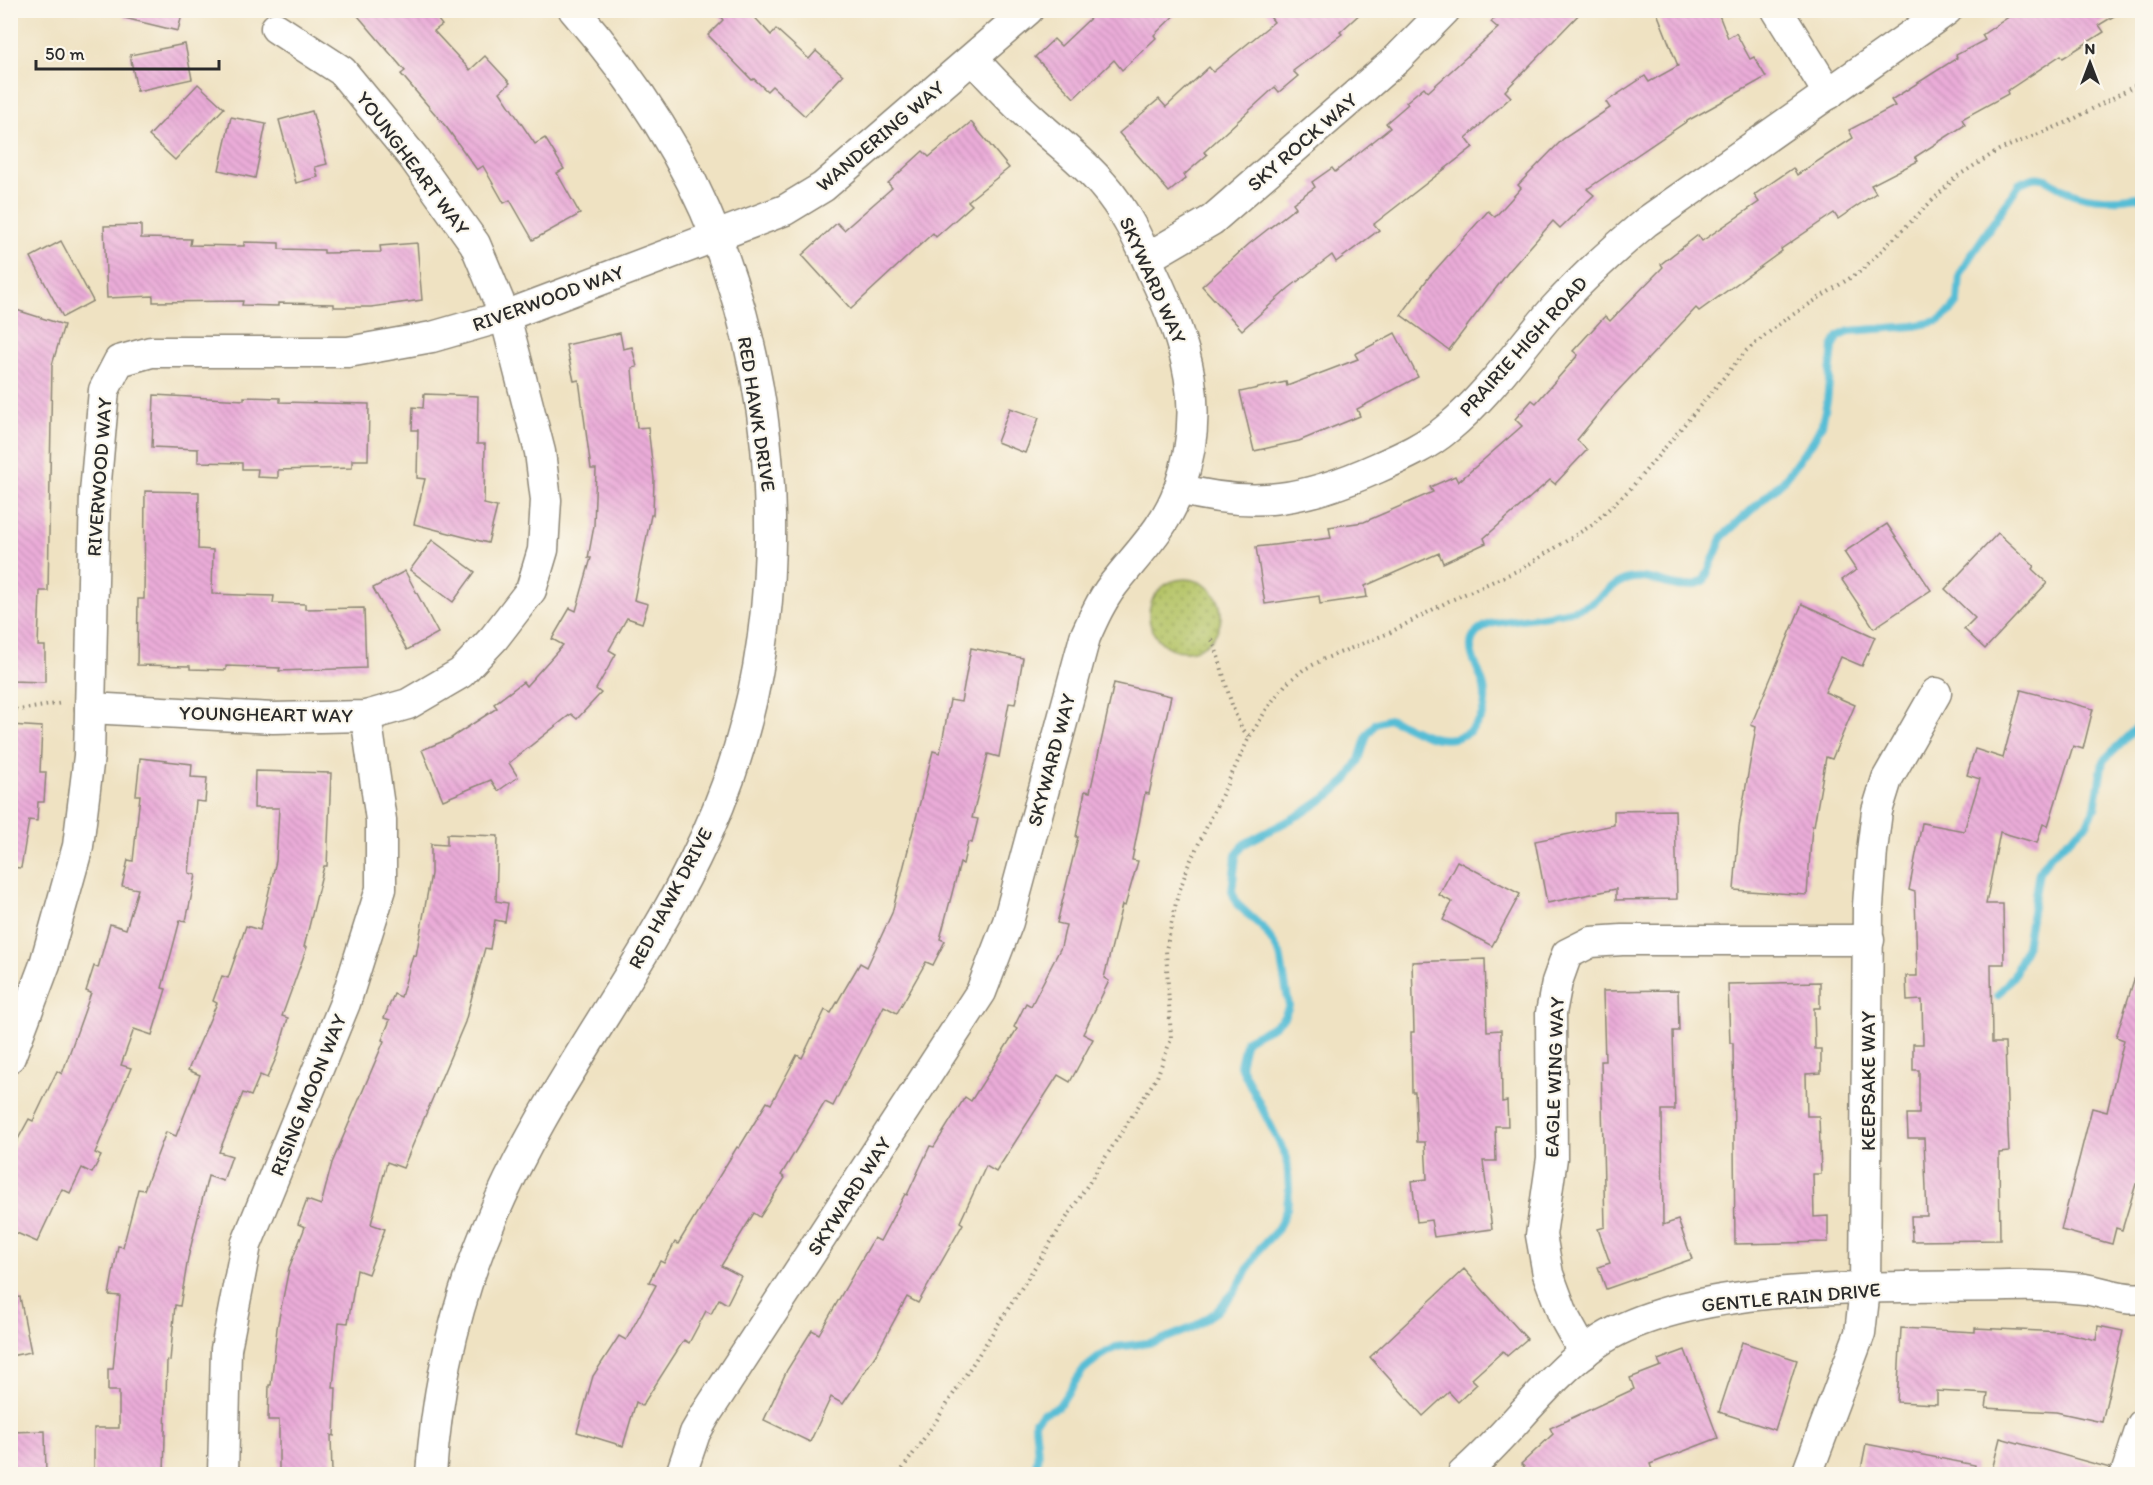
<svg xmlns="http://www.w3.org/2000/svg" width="2153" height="1485" font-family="Itim,sans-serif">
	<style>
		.grass { fill: url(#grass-dots); stroke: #707849; stroke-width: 1.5 }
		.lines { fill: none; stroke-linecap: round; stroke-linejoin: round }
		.stream { stroke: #57bdd5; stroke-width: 8 }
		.building { fill: url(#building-back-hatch) }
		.minor-casing { stroke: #8d8676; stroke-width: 33 }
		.path { stroke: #8d8676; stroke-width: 4; stroke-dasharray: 1.5 4.5; stroke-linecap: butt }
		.minor { stroke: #fff; stroke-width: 30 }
		.labels { text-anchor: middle; stroke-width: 4.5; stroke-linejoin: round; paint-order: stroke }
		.street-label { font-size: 20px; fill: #2b2b2b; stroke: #fbf7ec }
	</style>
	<defs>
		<pattern id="grass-dots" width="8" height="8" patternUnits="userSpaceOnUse" patternTransform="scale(1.5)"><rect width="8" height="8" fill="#b5c467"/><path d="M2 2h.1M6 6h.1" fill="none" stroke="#939f55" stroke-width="1.8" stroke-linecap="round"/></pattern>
		<pattern id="building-back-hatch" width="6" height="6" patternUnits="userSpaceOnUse" patternTransform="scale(1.5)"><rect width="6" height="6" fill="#eaacd8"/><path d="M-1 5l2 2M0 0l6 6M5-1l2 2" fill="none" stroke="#c994ba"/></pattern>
	</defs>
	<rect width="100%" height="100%" fill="#fbf7ec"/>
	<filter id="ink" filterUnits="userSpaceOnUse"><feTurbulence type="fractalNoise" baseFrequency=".0167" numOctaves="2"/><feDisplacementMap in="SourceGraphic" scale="12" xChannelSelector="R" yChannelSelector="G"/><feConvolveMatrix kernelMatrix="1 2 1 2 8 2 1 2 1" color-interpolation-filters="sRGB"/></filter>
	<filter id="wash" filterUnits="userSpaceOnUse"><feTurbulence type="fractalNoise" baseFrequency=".008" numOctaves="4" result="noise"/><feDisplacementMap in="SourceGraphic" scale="24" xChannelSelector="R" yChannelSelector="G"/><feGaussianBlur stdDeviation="1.35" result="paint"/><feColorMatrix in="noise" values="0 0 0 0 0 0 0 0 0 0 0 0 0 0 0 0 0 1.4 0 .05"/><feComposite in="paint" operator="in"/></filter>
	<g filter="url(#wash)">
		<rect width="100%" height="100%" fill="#efe2c2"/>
		<circle class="grass" cx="1185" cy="615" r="36"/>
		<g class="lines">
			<g class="stream">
				<path d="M1997 996 2014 975 2026 946 2039 872 2050 856 2087 824 2095 808 2103 761 2142 722"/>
				<path d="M1031 1474C1043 1461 1035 1438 1035 1421L1043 1413 1058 1407 1083 1370 1099 1357 1116 1347 1156 1342 1192 1328 1216 1312 1235 1291 1260 1248 1278 1229 1287 1208 1289 1189 1287 1158 1240 1065 1246 1040 1274 1026 1284 1017 1289 1006 1280 954 1265 930 1237 904 1232 891 1236 855 1244 844 1303 813 1331 794 1347 780 1359 760 1367 735 1376 723 1389 719C1406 724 1419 735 1437 738 1469 743 1490 719 1484 687 1479 664 1454 640 1490 624 1514 619 1570 615 1590 604 1607 593 1618 576 1642 578 1667 580 1677 594 1704 581L1723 536 1784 480 1813 441 1822 424 1827 401 1833 347 1839 336 1850 331 1914 326 1938 321 1951 311 1958 302 1960 275 1970 257 2019 184C2027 180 2033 176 2042 178 2051 180 2059 188 2067 191 2089 201 2120 201 2142 196"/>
			</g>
		</g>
		<g id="blocks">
			<g class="building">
				<path d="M124 10H183L178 31 124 18Z"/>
				<path d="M353 10H430L442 25 434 31 470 70 485 56 510 83 500 92 535 144 545 138 564 169 557 173 580 214 533 240 510 200 504 203 483 166 477 170 447 128 401 74 405 71Z"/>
				<path d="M715 10H748L771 35 776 29 809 59 816 51 843 75 805 116 772 86 767 91 754 79 752 80 708 35 723 20Z"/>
				<path d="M1099 10H1180L1154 35 1156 38 1122 70 1114 60 1074 98 1035 57 1054 39 1061 46Z"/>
				<path d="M1265 10H1364L1340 32 1342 34 1293 71 1298 76 1279 92 1275 87 1204 152 1207 155 1184 175 1186 178 1169 192 1119 133 1159 99 1166 107 1209 67 1213 72 1274 22Z"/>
				<path d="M1501 10H1583L1505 91 1511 97 1466 138 1473 147 1374 224 1379 230 1336 262 1332 255 1289 288 1242 330 1202 286 1249 244 1296 207 1293 203 1315 187 1312 182 1332 168 1335 172 1390 128 1386 123 1408 104 1406 102 1424 87 1428 92 1498 28 1491 22Z"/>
				<path d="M1656 10H1717L1728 38 1736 33 1750 59 1754 57 1766 77 1689 120 1587 189 1594 195 1560 228 1553 221 1509 271 1449 350 1401 315 1429 277 1488 211 1495 217 1521 188 1518 185 1563 139 1610 108 1606 102 1645 76 1649 82 1678 66Z"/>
				<path d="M2019 10H2124L2099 25 2104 32 2063 58 2061 55 2007 91 2008 94 1962 119 1965 125 1915 157 1918 161 1871 185 1876 193 1838 219 1834 213 1781 249 1782 251 1699 311 1696 308 1612 397 1577 440 1587 450 1555 484 1550 480 1484 538 1486 543 1443 563 1439 553 1365 586 1367 597 1320 604 1319 596 1265 604 1256 547 1331 538 1329 527 1364 522 1433 492 1430 487 1455 476 1458 482 1522 426 1515 419 1532 400 1536 403 1578 355 1573 351 1605 316 1610 321 1663 267 1661 264 1698 235 1702 241 1759 202 1754 195 1793 168 1797 175 1853 138 1849 130 1895 106 1891 100 1957 58 1956 55 1985 40 1982 35Z"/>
				<path d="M185 44 192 79 137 91 130 55Z"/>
				<path d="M198 84 224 108 175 160 149 136Z"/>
				<path d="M312 111 327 164 315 167 318 177 296 183 279 120Z"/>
				<path d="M231 117 266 124 255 178 219 170Z"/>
				<path d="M971 122 1009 168 968 201 972 205 936 237 933 233 851 309 802 255 837 223 844 230 892 188 888 183 923 151 929 157Z"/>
				<path d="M141 225V238L191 239 190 245 244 246V242L279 243V249L324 250V253L381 252 380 246 417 243 422 300 371 307H334V304L278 303V306L242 305 243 301 153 302V296L107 298 104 226Z"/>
				<path d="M61 241 93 301 63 317 31 257Z"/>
				<path d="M10 308 64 325 52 365 48 591H40L38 646H45V682L10 681Z"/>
				<path d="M620 333 623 349 632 347 637 367 632 368 637 428 648 427 654 479 653 515H651L634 600 648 604 642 623 627 618 609 650 616 654 596 689 601 693 577 719 571 714 509 763 518 777 498 791 491 780 443 800 422 750 451 738 497 708 494 704 523 682 526 686 563 645 552 639 570 608 576 611 591 558H588L594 526 596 469H591L579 380 574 381 566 345Z"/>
				<path d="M1395 333 1418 377 1357 409 1360 416 1299 441 1254 451 1240 392 1286 382 1287 386 1358 359 1355 354Z"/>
				<path d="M424 394 478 396 477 444H485L484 504 497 507 488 543 414 524 425 479 417 478 418 430H412L413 407 423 408Z"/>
				<path d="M154 395 244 400V397L280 398V402L369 404 368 460H352V468L278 470V478L257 477 258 469H242V463L198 462V449L152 447Z"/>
				<path d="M1010 408 1039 418 1025 453 997 442Z"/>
				<path d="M145 491 199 492 198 549 213 550 212 594 274 596 273 603 305 604V609L364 608 366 668 279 671 280 668 226 666V670L190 669V666L137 665 138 599H144Z"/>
				<path d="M1887 524 1931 590 1874 628 1842 580 1856 570 1844 552Z"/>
				<path d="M1998 533 2034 566 2032 569 2047 583 1985 649 1964 629 1975 618 1945 589Z"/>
				<path d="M432 540 475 572 453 602 410 570Z"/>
				<path d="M405 571 438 633 407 650 373 588Z"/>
				<path d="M1802 604 1875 637 1862 666 1841 657 1825 692 1855 705 1832 759 1826 757 1814 826H1812L1807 895 1734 890 1739 827 1756 727 1751 725Z"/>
				<path d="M971 648 1023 658 1015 704 1009 703 999 757 988 754 972 818 978 819 972 843 968 842 963 864 960 863 940 939 945 941 933 965 926 962 897 1013 884 1006 833 1106 825 1102 781 1175 785 1178 760 1217 754 1213 721 1266 741 1276 727 1304 719 1299 711 1314 706 1311 689 1343 684 1340 642 1406 636 1402 623 1446 577 1432 593 1376 619 1336 626 1340 656 1285 649 1282 660 1261 664 1263 675 1242 678 1244 737 1147 739 1148 767 1102 771 1104 797 1055 802 1058 825 1010 831 1013 860 963 867 967 892 913 933 751 940 753 950 700 961 702Z"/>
				<path d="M1114 683 1171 696 1149 794 1145 793 1132 860 1138 861 1125 906 1122 905 1104 978 1109 981 1083 1034 1093 1039 1070 1082 1058 1075 996 1172 986 1166 960 1222 963 1224 918 1303 907 1297 875 1356 843 1404 831 1397 810 1442 764 1420 787 1370 812 1330 819 1334 874 1238 880 1241 905 1194 907 1195 930 1146 934 1147 965 1097 971 1101 1017 1029 1014 1027 1026 1003 1031 1006 1061 947 1066 925 1057 923 1078 837H1076L1085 791 1090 792Z"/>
				<path d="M2021 690 2093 709 2083 749 2073 746 2048 826 2043 824 2037 843 2000 832 1986 904H2003L2004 964H1991L1992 1043H2005L2008 1131 2009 1152 1999 1153 2000 1240 1912 1241 1911 1216H1927L1924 1138H1908L1907 1114H1919V1070H1913V1044H1923L1922 1000 1907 1001 1906 976H1917L1915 892 1909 890 1922 823 1964 831 1980 779 1967 775 1975 749 2003 758Z"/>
				<path d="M10 725 42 727 40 772H46L44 802H38L37 821 29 820 21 868 10 867Z"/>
				<path d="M140 758 192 764 191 777 207 778 205 802 196 801 189 873 196 875 186 921 180 920 162 988 166 989 152 1035 134 1029 121 1065 131 1068 95 1153 101 1156 92 1173 82 1168 70 1193 62 1189 37 1242 10 1230V1154L29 1119 33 1121 57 1071 62 1074 91 993 86 991 94 966 98 968 110 924 126 929 138 889 122 886 128 860 133 861 140 795H136Z"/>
				<path d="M255 771 331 773 327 866H324L304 947H307L282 1016 288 1018 277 1056 267 1078 260 1075 251 1096 243 1093 219 1152 232 1156 223 1181 208 1176 188 1258 180 1306 175 1305 170 1361 167 1360 164 1474H94V1428H119V1391H108V1369H113L120 1296 109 1295 118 1246 123 1247 138 1189 144 1190 166 1132 176 1136 200 1075 188 1070 217 1003 213 1001 222 976 228 978 246 926 260 930 276 861 279 808H254Z"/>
				<path d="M1675 810 1677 899 1616 900V889L1547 903 1535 841 1614 825V811Z"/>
				<path d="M447 834 498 836 496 901 508 903 505 922 495 920 490 949 485 948 465 1022 403 1168 387 1162 371 1224 385 1229 368 1274 357 1270 348 1323 339 1322 333 1388H336L334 1436 331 1435 332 1474H279V1420H268L269 1385H271L277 1328 289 1268 305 1227 298 1224 307 1200 321 1205 332 1163 384 1041 382 1040 390 1020 384 1018 394 994 401 997 413 955 416 956 431 874V844L447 845Z"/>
				<path d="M1457 861 1520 894 1492 946 1443 920 1452 902 1439 895Z"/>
				<path d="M1485 959 1487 1031 1501 1030 1502 1102 1507 1101 1508 1126H1495L1496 1161H1483L1492 1229 1434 1237 1431 1220 1417 1222 1412 1181 1427 1179 1425 1142H1417L1415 1092H1412L1411 1032H1414L1412 962Z"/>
				<path d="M2138 967 2142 968V1186L2136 1184 2122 1230 2116 1228 2112 1244 2061 1230 2092 1108 2107 1112 2124 1040 2116 1037Z"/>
				<path d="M1820 982V1008H1814L1815 1049H1821V1073L1806 1074 1807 1116H1819L1821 1174H1813L1814 1217 1828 1216V1242L1735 1244 1733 1043H1730L1728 984Z"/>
				<path d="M1678 990 1679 1031H1673L1675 1110H1662L1663 1225 1678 1220 1692 1259 1606 1289 1598 1267 1610 1263 1598 1229 1605 1227 1601 1061H1605L1603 991Z"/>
				<path d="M1464 1269 1527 1339 1507 1356 1503 1351 1472 1379 1477 1384 1458 1402 1449 1392 1423 1416 1370 1357Z"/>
				<path d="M20 1297 31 1352 10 1356V1298Z"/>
				<path d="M2098 1326 2123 1331 2102 1422 2056 1412 1986 1408 1988 1394 1937 1391V1404L1897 1402 1901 1328 1975 1332V1328L2062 1332 2096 1340Z"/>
				<path d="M1742 1342 1797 1360 1775 1430 1719 1412Z"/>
				<path d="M1685 1350 1718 1438 1650 1464 1652 1470 1641 1474H1532L1521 1464 1553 1434 1550 1428 1634 1389 1630 1378 1661 1366 1658 1360Z"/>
				<path d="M45 1431 46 1474H10V1432Z"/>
				<path d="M2000 1438 2110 1468 2109 1474H1991Z"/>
				<path d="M1866 1444 1975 1465 1974 1474H1860Z"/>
			</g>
		</g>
	</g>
	<g filter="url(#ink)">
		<use href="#blocks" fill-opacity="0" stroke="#8d8676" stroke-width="1.5"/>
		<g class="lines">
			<defs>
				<g id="minor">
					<path d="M1777 10 1829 94"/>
					<path d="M1147 258 1212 220 1397 59 1445 10"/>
					<path d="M1179 489C1255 509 1306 500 1377 468 1402 457 1427 446 1448 428 1489 394 1519 349 1554 309 1582 278 1614 249 1646 222L1947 10"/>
					<path d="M90 708 273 718 366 716 408 704 461 673 494 638 531 590 543 550 546 500 540 452 505 316 475 244 413 157 342 71 276 28"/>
					<path d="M10 1057 45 964 78 846 89 756 95 493 104 390 119 361 151 352H348L432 337 505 316 785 210 823 187 1028 10"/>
					<path d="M1584 1353 1564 1317 1548 1274 1541 1235 1552 1158 1551 1013 1557 982 1567 954 1591 942 1622 940H1869"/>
					<path d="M223 1474 226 1349 246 1245 345 1003 381 889V820L366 716"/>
					<path d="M431 1474C437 1387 456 1300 491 1220 545 1092 634 983 695 859 790 669 792 437 717 239 685 156 633 78 574 10"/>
					<path d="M681 1474 695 1433 706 1414 981 992 1008 922 1085 637C1093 619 1101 601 1113 585 1137 554 1166 527 1179 489 1208 406 1187 345 1152 271 1139 240 1125 210 1103 185 1082 160 1057 142 1033 120 1012 101 992 80 973 59"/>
					<path d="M1463 1474C1510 1434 1545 1380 1595 1344 1688 1279 1895 1288 2008 1286 2034 1285 2059 1286 2085 1289 2103 1292 2125 1301 2142 1298"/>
					<path d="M1807 1474 1860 1333 1865 1289 1868 906 1872 851 1877 811 1887 779 1936 693"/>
					<path d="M2126 1474 2142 1425"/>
				</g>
			</defs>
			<use href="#minor" class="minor-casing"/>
			<g class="path">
				<path d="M1212 640C1223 662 1232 727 1250 736"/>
				<path d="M10 709 19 710 63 703"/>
				<path d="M899 1474 936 1421 1157 1077 1171 1039 1166 950 1177 898 1188 866 1250 736 1270 704 1286 684 1303 670 1324 659 1389 633 1449 601 1521 569 1592 525 1631 488 1746 351 1783 321 1861 271 1956 177 1999 150 2068 122 2142 82"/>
			</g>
			<use href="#minor" class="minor"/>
		</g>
	</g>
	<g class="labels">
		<g class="street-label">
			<text transform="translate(880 136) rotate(-40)" y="7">WANDERING WAY</text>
			<text transform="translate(1302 142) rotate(-41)" y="7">SKY ROCK WAY</text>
			<text transform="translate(413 163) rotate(53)" y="7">YOUNGHEART WAY</text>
			<text transform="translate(1153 280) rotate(66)" y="7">SKYWARD WAY</text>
			<text transform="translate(548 298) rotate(-20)" y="7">RIVERWOOD WAY</text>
			<text transform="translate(1523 346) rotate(-48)" y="7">PRAIRIE HIGH ROAD</text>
			<text transform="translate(757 414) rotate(81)" y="7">RED HAWK DRIVE</text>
			<text transform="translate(99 477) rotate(-86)" y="7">RIVERWOOD WAY</text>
			<text transform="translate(266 714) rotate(1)" y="7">YOUNGHEART WAY</text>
			<text transform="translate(1051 760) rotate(-75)" y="7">SKYWARD WAY</text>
			<text transform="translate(670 898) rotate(-62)" y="7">RED HAWK DRIVE</text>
			<text transform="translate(1554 1077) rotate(-88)" y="7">EAGLE WING WAY</text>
			<text transform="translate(1868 1081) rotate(-90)" y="7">KEEPSAKE WAY</text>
			<text transform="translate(308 1095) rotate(-68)" y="7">RISING MOON WAY</text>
			<text transform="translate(849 1196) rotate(-57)" y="7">SKYWARD WAY</text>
			<text transform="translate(1791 1297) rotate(-5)" y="7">GENTLE RAIN DRIVE</text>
		</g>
	</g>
	<rect width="2153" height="1485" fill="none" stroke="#fbf7ec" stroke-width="36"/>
	<g transform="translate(2090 63)" stroke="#fbf7ec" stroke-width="4.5" paint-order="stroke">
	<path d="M0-4.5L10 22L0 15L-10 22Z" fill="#2b2b2b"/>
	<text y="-9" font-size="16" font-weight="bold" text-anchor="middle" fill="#2b2b2b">N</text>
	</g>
	<path d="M36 60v9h183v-9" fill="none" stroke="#2b2b2b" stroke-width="3"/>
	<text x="45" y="60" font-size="18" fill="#2b2b2b" stroke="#fbf7ec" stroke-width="4.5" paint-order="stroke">50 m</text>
</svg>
